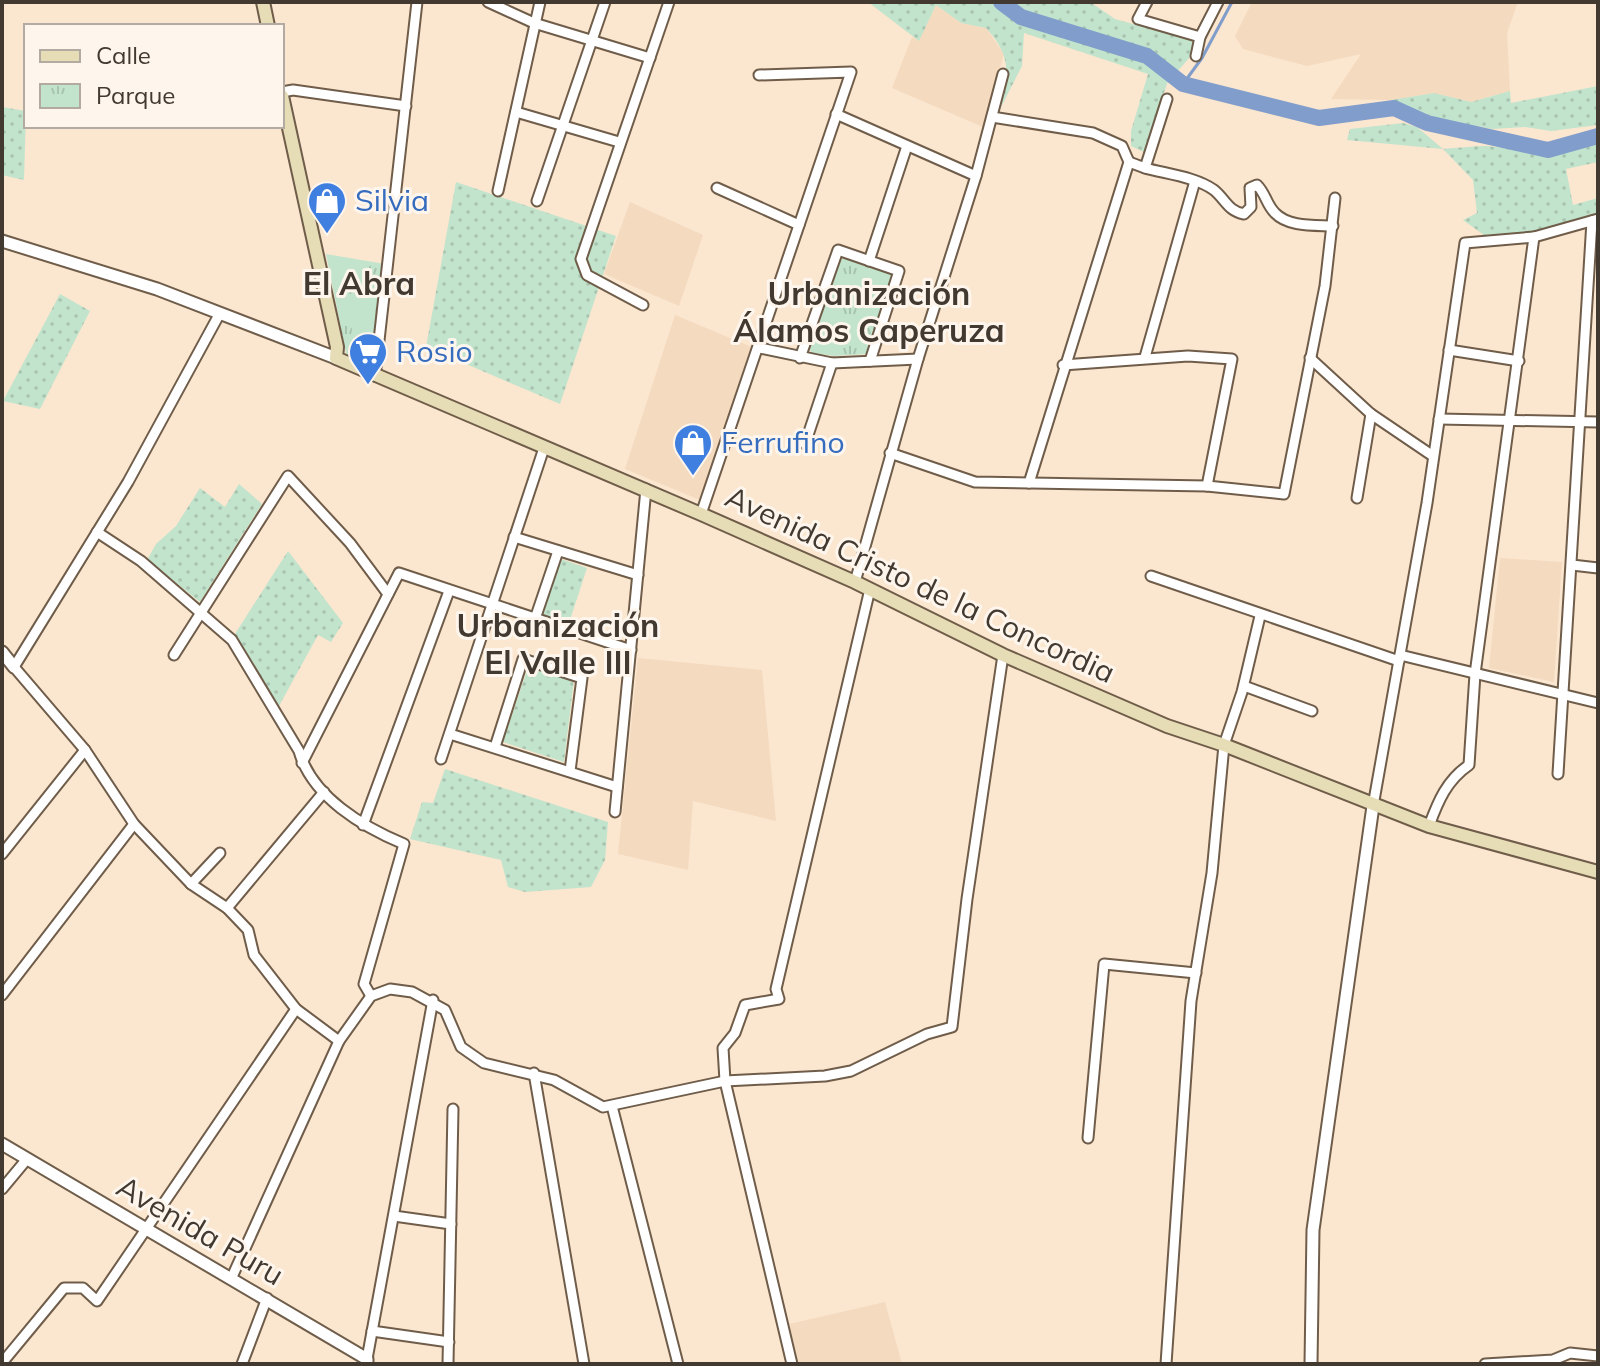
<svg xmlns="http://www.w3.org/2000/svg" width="1600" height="1366" font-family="Mulish,sans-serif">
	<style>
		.built { fill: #f4dabe }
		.grass { fill: url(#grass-dots) }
		.park { fill: url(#park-tufts) }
		.pitch { fill: #c2e4cc }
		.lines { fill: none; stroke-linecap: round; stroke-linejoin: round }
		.stream { stroke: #809dcc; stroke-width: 3 }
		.river { stroke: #809dcc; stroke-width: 16 }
		.minor-casing { stroke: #6f5d4a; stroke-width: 13 }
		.tertiary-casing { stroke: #6f5d4a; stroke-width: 15 }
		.secondary-casing { stroke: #6f5d4a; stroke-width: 16 }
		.minor { stroke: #fff; stroke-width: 9 }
		.tertiary { stroke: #fff; stroke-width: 11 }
		.secondary { stroke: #e6ddb7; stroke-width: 12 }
		.labels { text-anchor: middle; stroke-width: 6; stroke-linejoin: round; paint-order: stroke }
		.shop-label { font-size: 30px; fill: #366cbe; stroke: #fef6ed; text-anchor: start }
		.street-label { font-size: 30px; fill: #423931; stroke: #fef6ed }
		.neighbourhood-label { font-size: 32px; font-weight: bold; fill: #423931; stroke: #fef6ed }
	</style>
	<defs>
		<pattern id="grass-dots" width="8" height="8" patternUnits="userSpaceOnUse" patternTransform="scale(2)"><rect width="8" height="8" fill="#c2e4cc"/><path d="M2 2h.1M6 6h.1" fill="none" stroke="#a8c4b0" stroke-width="1.8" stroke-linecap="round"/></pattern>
		<pattern id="park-tufts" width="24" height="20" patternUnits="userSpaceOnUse" patternTransform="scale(2)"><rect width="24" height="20" fill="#c2e4cc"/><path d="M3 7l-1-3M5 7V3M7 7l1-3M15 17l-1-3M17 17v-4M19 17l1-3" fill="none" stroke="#a8c4b0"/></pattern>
	</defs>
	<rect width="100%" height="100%" fill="#fbe6d0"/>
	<g class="built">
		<path d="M1252 2H1518L1507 33 1510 91 1471 102 1434 93 1391 100 1331 99 1361 54 1307 66 1243 49 1235 36Z"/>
		<path d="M936 5 961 23 986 28 1004 54 983 127 892 88 912 37 919 40Z"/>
		<path d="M630 202 703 235 679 306 604 274Z"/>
		<path d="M675 315 754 348 700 500 625 469Z"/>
		<path d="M1500 558 1562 562 1554 682 1489 668Z"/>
		<path d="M638 658 762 670 776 821 693 801 688 870 618 854Z"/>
		<path d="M885 1302 902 1364H799L789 1324Z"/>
	</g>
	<g class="grass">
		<path d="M868 2H992L1020 22 1145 62 1168 81 1144 152 1131 146V131L1148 74 1024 33 1022 66 1000 109C1008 73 1013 58 986 28L961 23 936 5 919 41Z"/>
		<path d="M1007 2H1090L1115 19 1194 41 1191 56 1176 73 1146 51 1021 12Z"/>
		<path d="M1598 86V125L1551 131 1525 127 1492 129 1432 118 1391 100 1434 93 1471 102 1510 91 1511 103Z"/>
		<path d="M2 107 26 111 24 180 2 175Z"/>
		<path d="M1403 123 1417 127 1443 149C1458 148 1473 146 1487 146 1527 149 1559 158 1598 142V162L1566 169 1573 205 1598 198V215L1550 230 1491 240 1463 220 1477 213 1473 180 1443 149 1347 140 1350 129Z"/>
		<path d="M456 182 616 236 560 404 426 347Z"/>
		<path d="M60 294 90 311 40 409 3 401Z"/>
		<path d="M239 484 262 504 200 602 147 560 156 544 176 526 200 488 225 507Z"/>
		<path d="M288 551 343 623 331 642 318 635 279 706 235 634Z"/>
		<path d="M561 559 587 568 569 623 542 614Z"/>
		<path d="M529 664 574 679 564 762 503 742Z"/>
		<path d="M445 769 608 822 605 860 591 887 525 892 508 887 501 860 410 839 422 802 433 803Z"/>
	</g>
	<g class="park">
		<path d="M326 254 385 264 374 368 347 358Z"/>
		<path d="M847 258 891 273 893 279 866 354 834 356 812 353 809 348 839 260Z"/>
	</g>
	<path class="pitch" d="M354 304 376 306 373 342 351 340Z"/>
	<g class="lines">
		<path class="stream" d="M1183 84 1202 58 1232 2"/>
		<path class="river" d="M1001 2 1021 17 1147 56 1183 84 1319 118 1394 108 1427 123 1548 150 1598 136"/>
		<defs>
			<g id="minor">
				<path d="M488 2 534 23 650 58"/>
				<path d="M1147 2 1138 19 1200 37"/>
				<path d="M1196 56 1200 37 1218 2"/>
				<path d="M282 92 293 90 406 106"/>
				<path d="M516 112 619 142"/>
				<path d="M836 114 976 176"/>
				<path d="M992 117 1093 133 1122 146 1129 162"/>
				<path d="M1145 168C1167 174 1196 177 1214 190 1226 200 1228 211 1244 214L1251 207 1250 188 1257 185C1266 194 1266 204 1275 213 1288 227 1314 225 1333 226"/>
				<path d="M717 188 799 225"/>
				<path d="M498 191 540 2"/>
				<path d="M537 201 605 2"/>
				<path d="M869 261 907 146"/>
				<path d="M643 305 587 275 581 259 669 2"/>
				<path d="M220 313 128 482 14 667 85 750 134 824 191 884 227 908 248 930 254 955 296 1009 339 1041 371 996 390 989 412 992 445 1010 461 1047 484 1063 554 1080 603 1107 725 1081 825 1076 851 1071 927 1034 952 1027 967 899 1003 655"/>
				<path d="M760 348 832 363 918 359"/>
				<path d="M1449 350 1519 361"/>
				<path d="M1145 357 1195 181"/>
				<path d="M800 358 838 250 899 271 870 361"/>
				<path d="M1310 358 1371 414 1433 456"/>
				<path d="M1063 365 1188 356 1232 359 1207 486"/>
				<path d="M375 376 417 2"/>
				<path d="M1439 419 1598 422"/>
				<path d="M805 444 832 363"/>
				<path d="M890 453 975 482 1207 486 1284 494 1325 286 1335 198"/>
				<path d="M1029 483 1129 162 1145 168 1167 99"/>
				<path d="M1357 498 1371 414"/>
				<path d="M701 514 851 72 759 75"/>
				<path d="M97 532 141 561 232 640 299 751C312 797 363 827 404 844L364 984 371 996"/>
				<path d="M514 537 638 575"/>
				<path d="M1572 565 1598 568"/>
				<path d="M1151 576 1399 661"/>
				<path d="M855 582 918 359 976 176 1003 74"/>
				<path d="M535 619 558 551"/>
				<path d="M174 655 288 476 350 543 388 594"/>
				<path d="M1400 655 1598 703"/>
				<path d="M1244 686 1312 711"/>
				<path d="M450 734 617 787"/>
				<path d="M495 747 523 659 582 678 570 771"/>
				<path d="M441 759 544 448"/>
				<path d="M302 763 399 573 631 650"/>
				<path d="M1558 774 1592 221"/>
				<path d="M1373 806 1427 503 1465 243 1534 237 1598 219"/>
				<path d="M615 812 646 489"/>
				<path d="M363 825 449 591"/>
				<path d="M1429 826C1438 801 1447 780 1469 765L1475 674 1534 237"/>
				<path d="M2 854 85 750"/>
				<path d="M191 884 220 853"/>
				<path d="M227 908 324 792"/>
				<path d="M2 995 134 824"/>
				<path d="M534 1073 584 1364"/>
				<path d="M612 1106 678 1364"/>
				<path d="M1088 1138 1104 964 1196 973"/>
				<path d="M2 1189 27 1159"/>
				<path d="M394 1216 451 1224"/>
				<path d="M232 1277 339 1041"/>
				<path d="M372 1331 449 1342"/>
				<path d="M367 1359 433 1000"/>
				<path d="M2 1363 64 1288H83L97 1301 296 1009"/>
				<path d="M242 1364 267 1298"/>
				<path d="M448 1364 453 1109"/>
				<path d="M792 1364 725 1081 723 1048 735 1033 745 1005 779 999 776 989 870 589"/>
				<path d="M1166 1364 1191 1001 1212 873 1224 745 1242 692 1260 616"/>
				<path d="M1485 1364 1553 1360 1570 1353 1598 1356"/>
			</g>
			<g id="tertiary">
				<path d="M2 241 157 289 336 358"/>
				<path d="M2 652 14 667"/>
				<path d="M2 1144 367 1359V1364"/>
				<path d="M1311 1364 1313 1230 1373 806"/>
			</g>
			<g id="secondary">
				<path d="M263 2 268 26"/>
				<path d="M282 96 337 347 336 358 701 514 855 582 1003 655 1167 726 1224 745 1429 826 1598 872"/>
			</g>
		</defs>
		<use href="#minor" class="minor-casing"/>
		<use href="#tertiary" class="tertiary-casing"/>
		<use href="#secondary" class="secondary-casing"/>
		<use href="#minor" class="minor"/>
		<use href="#tertiary" class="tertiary"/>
		<use href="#secondary" class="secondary"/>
	</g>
	<defs>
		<symbol id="shop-pin" viewBox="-11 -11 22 30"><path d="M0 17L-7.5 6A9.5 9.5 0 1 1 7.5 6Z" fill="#3f7fe0" stroke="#fef6ed"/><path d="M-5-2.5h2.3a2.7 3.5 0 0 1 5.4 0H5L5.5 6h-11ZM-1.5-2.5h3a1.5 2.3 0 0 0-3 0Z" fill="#fff"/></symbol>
		<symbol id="supermarket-pin" viewBox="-11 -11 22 30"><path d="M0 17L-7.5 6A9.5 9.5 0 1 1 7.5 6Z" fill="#3f7fe0" stroke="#fef6ed"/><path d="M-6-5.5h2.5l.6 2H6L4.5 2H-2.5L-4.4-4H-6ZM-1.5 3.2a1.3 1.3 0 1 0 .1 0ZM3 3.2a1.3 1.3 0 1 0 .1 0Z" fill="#fff"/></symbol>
	</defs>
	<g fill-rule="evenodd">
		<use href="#shop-pin" x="305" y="179" width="44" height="60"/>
		<use href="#supermarket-pin" x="346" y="330" width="44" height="60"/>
		<use href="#shop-pin" x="671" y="421" width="44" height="60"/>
	</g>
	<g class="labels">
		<g class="shop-label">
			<text x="355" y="211">Silvia</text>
			<text x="396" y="362">Rosio</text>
			<text x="721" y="453">Ferrufino</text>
		</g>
		<g class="street-label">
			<text transform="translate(920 585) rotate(25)" y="10">Avenida Cristo de la Concordia</text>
			<text transform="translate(200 1231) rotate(30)" y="10">Avenida Puru</text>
		</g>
		<g class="neighbourhood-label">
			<text x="359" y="295">El Abra</text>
			<text x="869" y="305">Urbanización<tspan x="869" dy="37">Álamos Caperuza</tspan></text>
			<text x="558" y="637">Urbanización<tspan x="558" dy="37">El Valle III</tspan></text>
		</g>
	</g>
	<rect width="1600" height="1366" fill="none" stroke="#423931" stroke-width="8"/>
	<rect x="24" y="24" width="260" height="104" fill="#fef6ed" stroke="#b3aaa2" stroke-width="2"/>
	<rect x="40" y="50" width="40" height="12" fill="#e6ddb7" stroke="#b3aaa2" stroke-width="2"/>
	<text x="96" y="64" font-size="24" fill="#423931">Calle</text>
	<rect x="40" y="84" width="40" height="24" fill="url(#park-tufts)" stroke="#b3aaa2" stroke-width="2"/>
	<text x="96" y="104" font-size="24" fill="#423931">Parque</text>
</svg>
